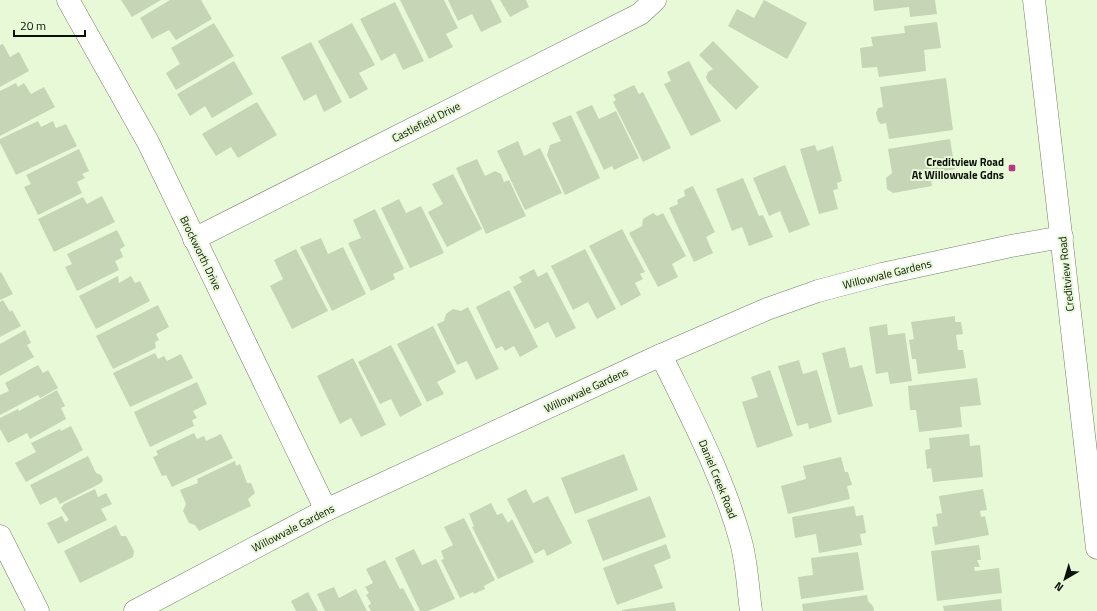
<svg xmlns="http://www.w3.org/2000/svg" width="1097" height="611" font-family="'Titillium Web',sans-serif">
	<style>
		.building { fill: #c5d5b6 }
		.lines { fill: none; stroke-linecap: round; stroke-linejoin: round }
		.minor-casing { stroke: #738265; stroke-width: 23 }
		.secondary-casing { stroke: #738265; stroke-width: 23 }
		.minor { stroke: #fff; stroke-width: 22 }
		.secondary { stroke: #fff; stroke-width: 22 }
		.poi-dot { fill: #b83781; stroke: #e8f9d8; stroke-width: 1.5 }
		.labels { text-anchor: middle; stroke-width: 4; stroke-linejoin: round; paint-order: stroke }
		.street-label { font-size: 11px; fill: #0b1106; stroke: #e8f9d8 }
		.poi-label { font-size: 11px; font-weight: bold; fill: #0b1106; stroke: #e8f9d8; text-anchor: end }
	</style>
	<rect width="100%" height="100%" fill="#e8f9d8"/>
	<g class="building">
		<path d="M121 0H161L132 17Z"/>
		<path d="M170 0H201L212 19 176 40 169 30 152 39 140 18Z"/>
		<path d="M400 0H444L458 28 446 34 453 47 429 59Z"/>
		<path d="M448 0H491L502 22 481 32 472 14 458 21Z"/>
		<path d="M500 0H526L529 7 510 17Z"/>
		<path d="M764 0 807 23 787 59 728 26 737 9 754 18Z"/>
		<path d="M873 0H935L937 14 910 17 909 7 874 11Z"/>
		<path d="M395 2 424 61 403 70 395 53 381 61 360 19Z"/>
		<path d="M937 22 941 48 924 50 926 71 879 77 877 67 862 68 860 48 873 46 871 37 905 33 904 26Z"/>
		<path d="M214 23 234 56 176 90 166 73 180 64 171 48Z"/>
		<path d="M352 23 375 65 359 73 368 89 350 99 318 41Z"/>
		<path d="M713 41 759 87 736 110 708 82 706 77 708 72 713 69 699 55Z"/>
		<path d="M311 42 342 102 324 112 316 94 304 101 281 57Z"/>
		<path d="M3 44 10 57 19 52 29 71 0 87V45Z"/>
		<path d="M234 61 253 94 212 118 205 106 190 116 177 94Z"/>
		<path d="M689 61 721 121 691 136 664 84 671 81 667 72Z"/>
		<path d="M946 78 953 130 889 139 886 123 881 124 878 121 876 113 878 108 883 107 880 87Z"/>
		<path d="M16 83 18 87 24 83 31 94 44 87 55 107 0 136V91Z"/>
		<path d="M634 85 639 94 643 92 671 148 643 162 613 102 616 100 613 95Z"/>
		<path d="M257 102 277 135 238 158 231 147 216 156 202 134Z"/>
		<path d="M592 105 599 119 616 111 639 158 614 170 612 166 604 170 576 112Z"/>
		<path d="M571 115 600 178 565 195 547 155 550 145 561 141 552 123Z"/>
		<path d="M38 121 41 127 53 121 56 128 66 124 77 146 16 175 0 143V139Z"/>
		<path d="M950 139 955 169 940 172 941 179 931 180 932 186 893 193 887 189 886 178 892 173 888 149Z"/>
		<path d="M518 141 524 156 540 148 562 193 525 210 497 151Z"/>
		<path d="M815 145 817 151 833 146 842 181 837 183 838 189 833 190 838 209 819 214 800 149Z"/>
		<path d="M79 149 89 171 82 174 85 178 77 182 82 193 38 215 24 187 31 184 26 175Z"/>
		<path d="M477 159 485 176 495 171 501 174 504 182 509 180 526 216 486 234 456 168Z"/>
		<path d="M785 165 810 225 789 233 780 211 769 216 753 178Z"/>
		<path d="M453 174 482 229 447 247 428 212 443 204 432 184Z"/>
		<path d="M743 178 759 216 763 215 773 237 749 246 742 227 732 231 716 189Z"/>
		<path d="M693 186 715 232 706 237 713 253 694 262 669 208 678 204 677 200 685 196 684 190Z"/>
		<path d="M102 196 115 222 54 252 38 219 83 197 87 204Z"/>
		<path d="M399 199 406 213 421 206 444 253 410 268 381 208Z"/>
		<path d="M375 209 404 269 393 274 395 279 371 291 348 243 361 238 353 220Z"/>
		<path d="M653 213 657 216 663 213 686 256 672 264 678 277 658 287 629 233 642 226 643 219Z"/>
		<path d="M622 229 645 272 640 274 643 279 635 283 641 295 621 306 589 246Z"/>
		<path d="M117 230 125 246 120 249 123 257 115 261 119 270 77 291 65 267 72 264 67 254Z"/>
		<path d="M321 238 328 254 343 247 366 294 332 311 300 247Z"/>
		<path d="M296 249 328 311 292 329 270 286 283 279 274 260Z"/>
		<path d="M585 249 616 309 597 319 588 302 573 310 551 266Z"/>
		<path d="M534 269 538 277 547 272 576 328 556 338 548 322 535 329 513 287 522 282 519 277Z"/>
		<path d="M1 272 13 294 0 300V273Z"/>
		<path d="M118 276 119 283 131 276 135 283 140 281 150 301 96 329 79 296Z"/>
		<path d="M509 290 538 347 520 357 514 346 505 351 502 346 496 349 476 307Z"/>
		<path d="M3 300 10 312 12 310 21 326 0 337V302Z"/>
		<path d="M158 305 169 327 156 334 159 340 155 342 156 348 113 369 96 336Z"/>
		<path d="M468 307 499 369 476 380 467 361 457 365 437 324 444 321 446 314 453 309 461 311Z"/>
		<path d="M955 316V322H961L963 334 956 335 958 350H963L966 368 918 374 916 359H912L909 340 914 339 911 322Z"/>
		<path d="M887 324 888 335 905 333 912 381 890 384 888 372 876 374 869 327Z"/>
		<path d="M433 326 456 372 437 382 444 394 427 402 397 344Z"/>
		<path d="M25 330 31 343 27 345 34 357 0 376V344Z"/>
		<path d="M391 345 422 405 400 417 391 399 380 404 358 362Z"/>
		<path d="M845 347 850 368 862 365 873 406 838 415 822 353Z"/>
		<path d="M155 353 158 359 164 356 167 361 181 354 193 378 130 407 113 373Z"/>
		<path d="M353 358 386 425 361 437 351 418 340 424 317 376Z"/>
		<path d="M799 360 803 374 817 370 832 422 809 429 808 423 797 426 778 366Z"/>
		<path d="M38 365 43 373 48 370 58 388 40 398 38 395 0 415V395L9 391 5 383Z"/>
		<path d="M770 370 793 436 757 448 742 402 758 397 751 377Z"/>
		<path d="M977 378 981 405 960 407 962 427 919 432 916 410H910L908 386Z"/>
		<path d="M197 382 207 404 193 411 197 418 192 420 194 426 150 447 134 412Z"/>
		<path d="M57 390 65 406 61 408 66 419 30 439 27 433 8 443 0 429V418L18 409 19 411Z"/>
		<path d="M71 426 83 450 26 482 15 463 36 452 31 443 60 429 61 431Z"/>
		<path d="M194 433 197 439 204 436 206 441 221 434 233 458 172 487 166 475 162 476 153 457 158 455 156 451Z"/>
		<path d="M969 434 970 446 980 445 983 477 933 482 931 468 927 469 925 450 930 449 929 438Z"/>
		<path d="M624 454 638 490 575 514 561 478Z"/>
		<path d="M88 456 96 473 101 475 103 480 101 483 60 504 56 497 40 505 30 485Z"/>
		<path d="M841 457 845 472H848L852 485 847 486 850 499 788 514 781 486 806 479 803 466Z"/>
		<path d="M235 461 236 466 240 464 247 483H251L255 493 248 499 251 506 199 531 195 525 189 523 183 511 186 504 180 490 198 483 197 479Z"/>
		<path d="M95 489 98 497 106 493 112 504 101 509 107 520 58 544 47 523 62 516 65 522 69 520 61 508 64 504Z"/>
		<path d="M526 489 533 503 548 496 572 543 547 556 544 549 535 554 507 499Z"/>
		<path d="M983 489 987 510 980 511 981 517 985 516 989 535 935 545 932 527 938 526 936 514 942 513 939 496Z"/>
		<path d="M650 496 666 537 603 561 587 520Z"/>
		<path d="M491 503 497 515 502 513 508 523 512 519 534 562 498 579 472 527 474 526 469 514Z"/>
		<path d="M854 506 856 516 863 515 866 533 860 534 862 545 819 553 816 534 795 538 792 517Z"/>
		<path d="M464 518 495 580 484 586 485 589 474 594 473 592 460 598 441 560 444 559 441 551 453 545 444 527Z"/>
		<path d="M116 525 121 536H126L134 551 133 557 80 583 64 551Z"/>
		<path d="M666 544 671 558 654 565 663 588 617 605 603 568Z"/>
		<path d="M979 545 981 560H977L980 567H974L975 571 999 568 1002 593 937 601 931 551Z"/>
		<path d="M414 549 422 565 436 559 455 599 428 611H420L395 558Z"/>
		<path d="M858 552 864 590 801 599 798 577 813 575 811 558Z"/>
		<path d="M385 560 400 589 403 588 415 611H371L368 606 371 603 366 595 369 593 365 587 373 583 366 569Z"/>
		<path d="M334 587 339 598 356 589 367 611H325L317 594Z"/>
		<path d="M308 592 318 611H296L291 601Z"/>
		<path d="M867 595 868 601 873 606 874 611H803L802 604Z"/>
		<path d="M1001 599 1002 611H944L943 606Z"/>
		<path d="M674 602 676 611H622V610Z"/>
	</g>
	<g class="lines">
		<defs>
			<g id="minor">
				<path d="M68 0 148 142 326 510"/>
				<path d="M194 239 640 14 655 0"/>
				<path d="M661 355C691 417 723 476 741 542 747 564 748 589 751 611"/>
				<path d="M0 536 38 611"/>
				<path d="M135 611 326 510 661 355 767 309 818 291 882 274 1011 246 1062 237"/>
			</g>
			<path id="secondary" d="M1034 0 1097 548"/>
		</defs>
		<use href="#minor" class="minor-casing"/>
		<use href="#secondary" class="secondary-casing"/>
		<use href="#minor" class="minor"/>
		<use href="#secondary" class="secondary"/>
	</g>
	<rect class="poi-dot" x="1008" y="164" width="8" height="8" rx="2"/>
	<g class="labels">
		<g class="street-label">
			<text transform="translate(426 122) rotate(-27)" y="4">Castlefield Drive</text>
			<text transform="translate(201 253) rotate(64)" y="4">Brockworth Drive</text>
			<text transform="translate(887 274) rotate(-14)" y="4">Willowvale Gardens</text>
			<text transform="translate(1066 274) rotate(-96)" y="4">Creditview Road</text>
			<text transform="translate(586 390) rotate(-25)" y="4">Willowvale Gardens</text>
			<text transform="translate(718 479) rotate(68)" y="4">Daniel Creek Road</text>
			<text transform="translate(293 528) rotate(-27)" y="4">Willowvale Gardens</text>
		</g>
		<g class="poi-label">
			<text x="1004" y="166">Creditview Road<tspan x="1004" dy="13">At Willowvale Gdns</tspan></text>
		</g>
	</g>
	<g transform="translate(1065 579) rotate(218)" stroke="#e8f9d8" stroke-width="3" paint-order="stroke">
	<path d="M0-3L7 15L0 10L-7 15Z" fill="#0b1106"/>
	<text y="-6" font-size="11" font-weight="bold" text-anchor="middle" fill="#0b1106">N</text>
	</g>
	<path d="M14 30v6h71v-6" fill="none" stroke="#0b1106" stroke-width="2"/>
	<text x="20" y="30" font-size="12" fill="#0b1106" stroke="#e8f9d8" stroke-width="3" paint-order="stroke">20 m</text>
</svg>
